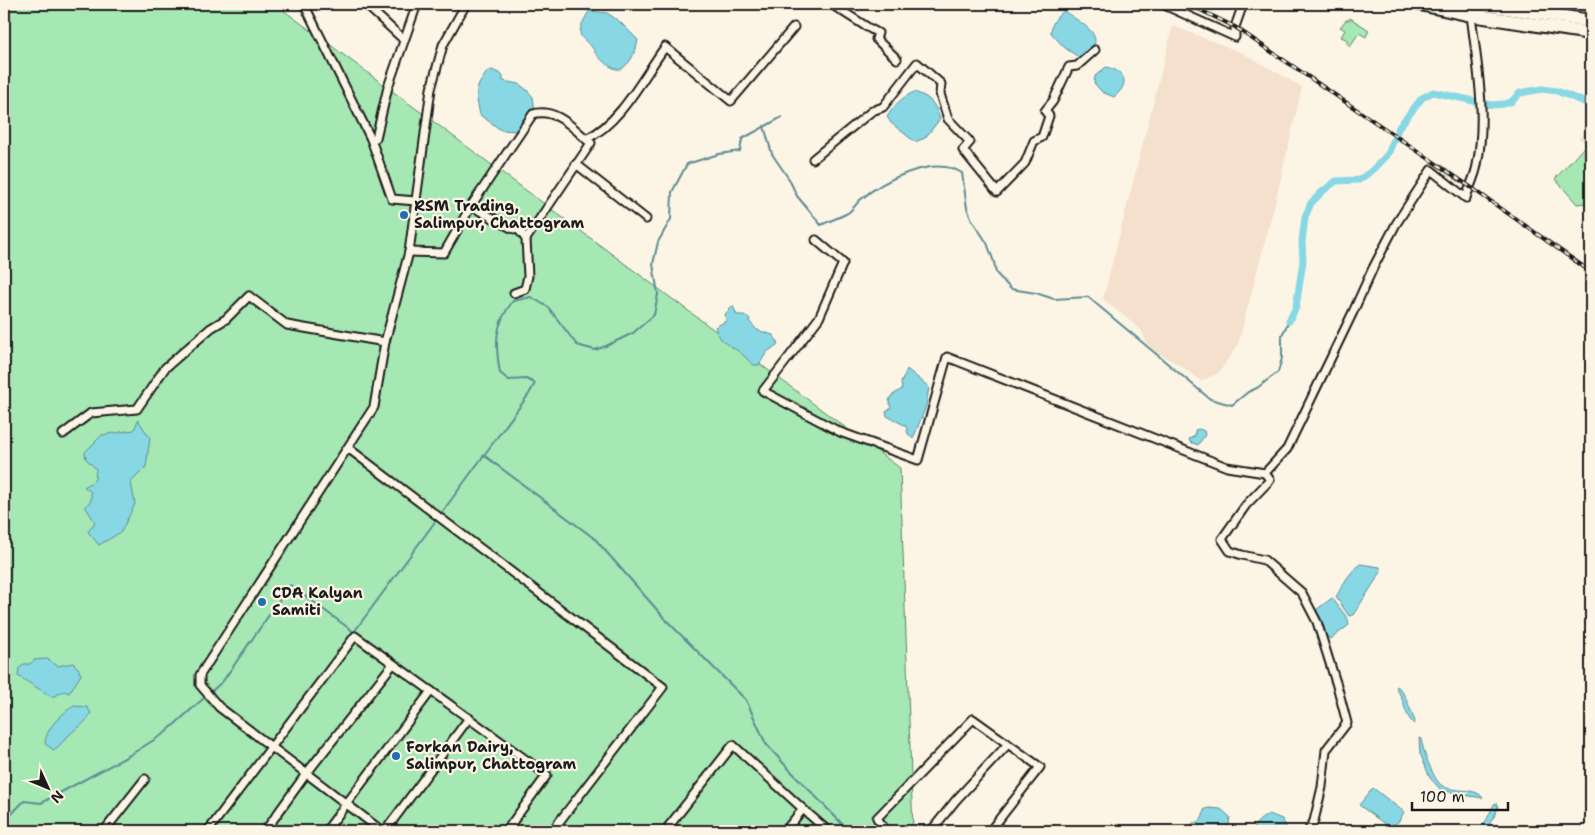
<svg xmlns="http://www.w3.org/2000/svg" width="1595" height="835" font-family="'Shantell Sans',sans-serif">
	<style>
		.built { fill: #f4e0cc }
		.green { fill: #a5e8b3; stroke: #608268 }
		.water { fill: #87d7e4; stroke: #5c8c94 }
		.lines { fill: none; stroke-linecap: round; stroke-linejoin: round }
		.stream { stroke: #5c8c94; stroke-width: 2 }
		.canal { stroke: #87d7e4; stroke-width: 7 }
		.street-casing { stroke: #1c1c1c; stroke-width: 11 }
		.highway-casing { stroke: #1c1c1c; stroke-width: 16 }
		.street { stroke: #fcf5e5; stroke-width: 7 }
		.highway { stroke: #fcf5e5; stroke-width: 12 }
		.rail-casing { stroke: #1c1c1c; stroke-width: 4 }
		.rail { stroke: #fcf5e5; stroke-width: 2; stroke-dasharray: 5.5; stroke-linecap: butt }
		.poi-dot { fill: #1f6fb2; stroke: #fcf5e5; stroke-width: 2 }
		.labels { text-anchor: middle; stroke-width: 4.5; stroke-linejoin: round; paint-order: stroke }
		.poi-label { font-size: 15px; font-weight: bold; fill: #1c1c1c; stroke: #fcf5e5; text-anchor: start }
	</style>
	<rect width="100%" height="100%" fill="#fcf5e5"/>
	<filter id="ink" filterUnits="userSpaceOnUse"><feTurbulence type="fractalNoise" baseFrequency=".02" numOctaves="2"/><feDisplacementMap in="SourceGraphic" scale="10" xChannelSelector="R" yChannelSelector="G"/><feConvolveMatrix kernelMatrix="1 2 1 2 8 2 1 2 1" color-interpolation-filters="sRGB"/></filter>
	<g filter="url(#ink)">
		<g class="built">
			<path d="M1173 26 1243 53 1302 87 1276 199 1238 344 1219 373 1201 381 1181 366 1156 352 1146 342 1142 331 1103 299Z"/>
			<path d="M1591 125V148L1579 138Z"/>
		</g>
		<g class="green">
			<path d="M4 4H275L900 468 913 831H4Z"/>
			<path d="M1350 18 1369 30 1366 37 1359 33 1350 46 1346 42 1348 40 1341 37 1345 30 1340 27 1346 20H1349Z"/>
			<path d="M1584 147 1591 153V208L1585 203 1577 204 1555 179Z"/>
		</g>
		<g class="water">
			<path d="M589 11 607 13 619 21 638 40C635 54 631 63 620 70 610 68 603 62 597 55 594 52 593 47 590 45 586 41 581 39 580 33 580 25 586 17 589 11Z"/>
			<path d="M1064 11C1082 24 1114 38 1080 58L1065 48 1051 33C1051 23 1056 17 1064 11Z"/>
			<path d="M1106 67C1125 71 1131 83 1114 97L1102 92 1094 83 1095 76Z"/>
			<path d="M492 70 503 75V81L519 84 527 90 533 97 535 111 518 131 501 130 480 115C477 99 473 91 483 78 486 73 487 71 492 70Z"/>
			<path d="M914 92C930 97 935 103 940 119L925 138 915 142 891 123 887 117C894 105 901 98 914 92Z"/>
			<path d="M733 306 737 315H744L750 319 749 321 757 330 773 335 778 342 777 345 767 352 759 365H753C749 361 745 357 741 353 729 344 721 345 715 327L726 321 725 314Z"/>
			<path d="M907 369 929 387 926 406 913 439 908 434 906 426 887 416 886 412 891 408 889 401 891 396 902 389 901 383Z"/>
			<path d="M138 420 150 438 146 467 131 482 135 504 121 532 99 545 88 532 95 522 85 506 91 501V492L84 487 95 480 96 469 86 459 85 452 102 435 134 430Z"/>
			<path d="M1199 429 1204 431 1205 435 1198 445 1190 442 1189 439 1195 436V430Z"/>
			<path d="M1360 564 1380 567 1381 572 1353 615 1349 616 1336 597C1343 584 1349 573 1360 564Z"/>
			<path d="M1332 598 1348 619 1349 625 1331 639 1327 637 1316 610Z"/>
			<path d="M47 659 58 666 73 663 78 668 81 675 69 693 64 691 52 697 18 676 19 668 24 664H30L34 660Z"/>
			<path d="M1397 686C1405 691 1411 712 1415 721L1414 724C1403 714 1405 698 1396 689Z"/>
			<path d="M74 706 87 707 91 713C86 724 76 728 68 736 63 741 60 746 54 750L45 744C45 729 62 713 74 706Z"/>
			<path d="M1419 738 1421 739C1423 750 1432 775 1439 783 1450 795 1474 785 1483 798L1463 795 1441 790 1430 778 1420 753Z"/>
			<path d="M1373 788 1404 812 1399 821 1390 828 1359 805Z"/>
			<path d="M1496 803 1498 807 1495 815 1485 831H1479L1487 819 1494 804Z"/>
			<path d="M1208 808 1221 809 1230 817 1228 831H1187L1193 823C1201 823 1203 818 1204 810Z"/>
			<path d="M1269 814 1282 819 1287 828 1285 831H1253C1254 823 1262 818 1269 814Z"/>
		</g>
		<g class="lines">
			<g class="stream">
				<path d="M764 126 772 154 789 179 797 196 821 225C829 221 838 218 846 214 852 211 855 205 860 200 882 181 934 154 962 173L967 208 972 220 987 243 994 262 996 273 1011 289 1036 293 1054 299 1088 297 1210 399 1232 405 1248 392 1257 388 1278 372 1282 358V335L1289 321"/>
				<path d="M485 456 595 539 666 620 746 700 766 744 787 767 849 831"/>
				<path d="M440 515 529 394 535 383 526 379 509 380 500 373C495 344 494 325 513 301L531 297 548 307 577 345 595 350 606 346 633 333 654 315 658 294 653 264 658 242 671 219 672 192 687 164 719 154 740 151 742 139 782 117"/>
				<path d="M4 822 24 801 41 803 130 755 165 733 223 681 290 585 354 632 437 519"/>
			</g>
			<path class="canal" d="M1289 321 1296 307 1303 261 1302 242 1305 217 1311 203 1323 191 1336 181 1359 180 1374 169 1388 154 1399 127 1422 98 1433 92 1492 105 1504 104 1511 102 1520 93 1542 89 1557 91 1584 102 1591 101"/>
			<defs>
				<g id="street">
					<path d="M304 4 371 139"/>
					<path d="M365 4 404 40"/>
					<path d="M831 4 867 27 878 33 876 39 897 59"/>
					<path d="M1162 4 1235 37V27L1243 4"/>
					<path d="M586 139C621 123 643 77 665 47L731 101 794 27"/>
					<path d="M813 159 872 111 883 107 917 63 941 84 940 94 948 119 970 142 963 150 997 192 1025 163 1034 141 1042 137 1049 116 1045 111 1053 101 1069 67 1077 66 1095 50"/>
					<path d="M576 164 646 219"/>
					<path d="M416 201 392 199 371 139 376 138 388 87 417 4"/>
					<path d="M471 206 511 228 519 230 526 239 528 276 525 289 514 293"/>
					<path d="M816 240 843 263 819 318 763 391 840 432 918 460 947 357 1227 467 1265 473"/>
					<path d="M409 252 444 253 471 206 533 114C556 107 575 130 591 143L526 239"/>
					<path d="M63 434 91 413 137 409 165 368 211 328 226 319 249 296 287 325 385 342"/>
					<path d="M348 448 663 687 552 831"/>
					<path d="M104 831 145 779"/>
					<path d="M208 831 355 636 547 775 506 831"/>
					<path d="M265 831 306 774 393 664"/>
					<path d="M326 831 431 691"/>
					<path d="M382 831 219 707 200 685V675L374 407 385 342 409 252 431 89 443 45 466 4"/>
					<path d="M385 831 469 718"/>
					<path d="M665 831 733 745 803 809 828 831"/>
					<path d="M785 831 803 809"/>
					<path d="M886 831 877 818 973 719 1040 767 990 831"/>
					<path d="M931 831 956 800 1008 744"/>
					<path d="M1308 831 1314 821 1322 787 1326 750 1347 723 1338 689 1317 622 1302 593 1264 560 1242 555 1230 551 1222 539 1246 505 1270 480 1265 473 1287 449 1353 312 1373 268 1396 224 1431 170 1466 198C1469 187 1475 177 1477 165 1487 115 1477 65 1471 15"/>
				</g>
				<g id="highway">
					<path d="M1420 4 1471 15 1591 33"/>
					<path d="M1480 4 1591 21"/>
				</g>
			</defs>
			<use href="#street" class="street-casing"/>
			<use href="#highway" class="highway-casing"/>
			<use href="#street" class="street"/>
			<use href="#highway" class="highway"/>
			<defs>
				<path id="rail" d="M1188 4 1235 27 1469 186 1591 272"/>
			</defs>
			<use href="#rail" class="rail-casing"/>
			<use href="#rail" class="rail"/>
		</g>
	</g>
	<g class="poi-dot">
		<circle cx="404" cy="215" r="5"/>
		<circle cx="262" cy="602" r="5"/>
		<circle cx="396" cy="756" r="5"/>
	</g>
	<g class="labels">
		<g class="poi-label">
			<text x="414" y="211">RSM Trading,<tspan x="414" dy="17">Salimpur, Chattogram</tspan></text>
			<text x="272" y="598">CDA Kalyan<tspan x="272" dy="17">Samiti</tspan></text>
			<text x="406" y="752">Forkan Dairy,<tspan x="406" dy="17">Salimpur, Chattogram</tspan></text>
		</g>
	</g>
	<rect width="1595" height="835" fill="none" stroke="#fcf5e5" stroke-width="20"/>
	<rect x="10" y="10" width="1575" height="815" fill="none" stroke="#1c1c1c" stroke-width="2" filter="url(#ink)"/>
	<g transform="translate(48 788) rotate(134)" stroke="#fcf5e5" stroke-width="4" paint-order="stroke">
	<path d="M0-4L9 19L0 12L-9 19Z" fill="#1c1c1c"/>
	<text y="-8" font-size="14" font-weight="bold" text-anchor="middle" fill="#1c1c1c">N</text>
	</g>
	<path d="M1412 802v8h96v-8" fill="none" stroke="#1c1c1c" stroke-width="2.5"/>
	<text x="1420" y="802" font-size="15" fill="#1c1c1c" stroke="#fcf5e5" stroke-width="4" paint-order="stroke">100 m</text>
</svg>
